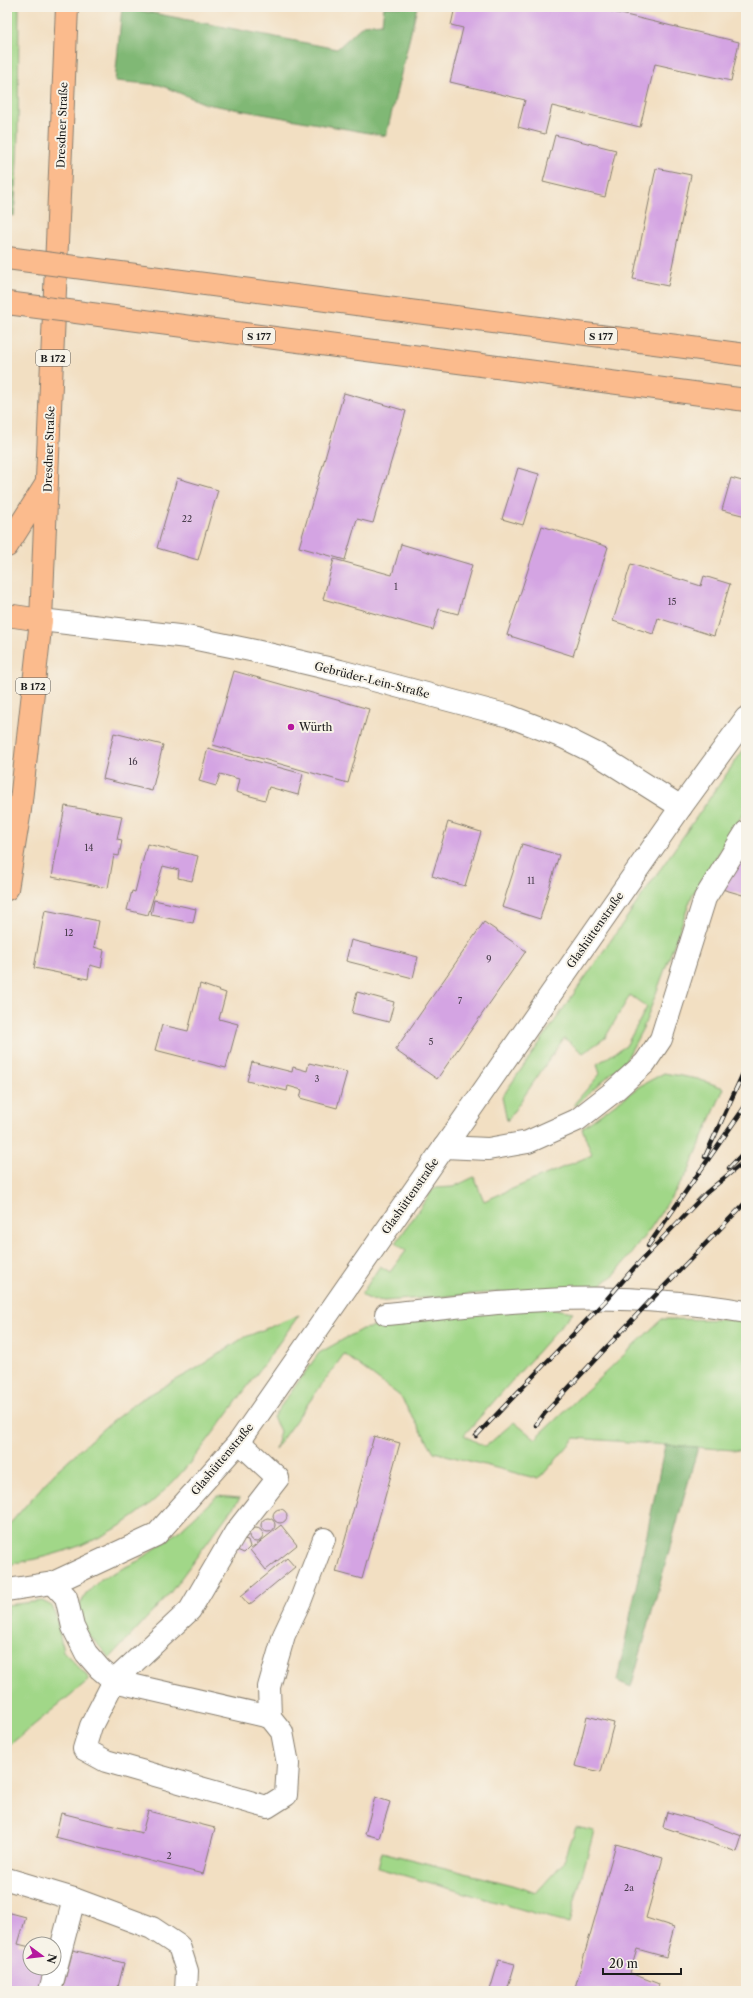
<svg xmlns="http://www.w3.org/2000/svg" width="753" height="1998" font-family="'Libre Caslon Text',serif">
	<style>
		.green { fill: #a1d788; stroke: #5e7a52 }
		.forest { fill: #80b874; stroke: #4e6a48 }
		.building { fill: #d4a4e3 }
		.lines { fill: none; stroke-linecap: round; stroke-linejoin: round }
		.minor-casing { stroke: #877e6f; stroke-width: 24 }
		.major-casing { stroke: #877e6f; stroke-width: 24 }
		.highway-casing { stroke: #877e6f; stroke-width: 24 }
		.minor { stroke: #fff; stroke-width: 22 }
		.major { stroke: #fbbb8d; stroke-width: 22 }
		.highway { stroke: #fbbb8d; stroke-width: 22 }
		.rail-casing { stroke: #1c1c1c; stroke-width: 4.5 }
		.rail { stroke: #f7f3e8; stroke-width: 3; stroke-dasharray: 9; stroke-linecap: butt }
		.highway-bridge-casing { stroke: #877e6f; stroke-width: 24; stroke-linecap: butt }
		.highway-bridge { stroke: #fbbb8d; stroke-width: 22 }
		.poi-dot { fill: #b5179e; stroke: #f7f3e8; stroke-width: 1.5 }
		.labels { text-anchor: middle; stroke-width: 4; stroke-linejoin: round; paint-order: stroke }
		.number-label { font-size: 9px; fill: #4a3e4e }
		.shield { fill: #f7f3e8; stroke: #5e5c59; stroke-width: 1 }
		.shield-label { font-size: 10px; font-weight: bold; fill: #1c1c1c }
		.street-label { font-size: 11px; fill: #1c1c1c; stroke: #f7f3e8 }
		.poi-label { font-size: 11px; fill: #1c1c1c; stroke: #f7f3e8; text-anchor: start }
	</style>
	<rect width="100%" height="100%" fill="#f7f3e8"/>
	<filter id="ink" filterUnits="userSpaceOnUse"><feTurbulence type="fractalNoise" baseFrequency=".025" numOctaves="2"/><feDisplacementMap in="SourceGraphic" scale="8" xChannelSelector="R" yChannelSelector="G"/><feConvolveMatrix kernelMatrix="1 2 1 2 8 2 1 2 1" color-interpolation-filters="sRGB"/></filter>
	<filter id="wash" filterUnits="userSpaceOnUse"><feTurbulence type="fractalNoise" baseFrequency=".012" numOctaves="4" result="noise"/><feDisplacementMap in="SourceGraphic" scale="16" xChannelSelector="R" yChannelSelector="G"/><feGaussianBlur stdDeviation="0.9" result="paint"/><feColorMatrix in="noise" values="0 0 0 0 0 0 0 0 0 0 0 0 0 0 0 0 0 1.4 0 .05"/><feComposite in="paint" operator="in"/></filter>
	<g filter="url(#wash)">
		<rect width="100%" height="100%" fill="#f2dfc2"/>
		<g class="green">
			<path d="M7 7H19L18 136 16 183 7 174Z"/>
			<path d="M746 746V809L692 896 644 1026 626 1060 575 1106 574 1104 600 1074 597 1064 626 1046 647 1007 630 995 605 1038 583 1053 564 1038 507 1121 502 1097Z"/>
			<path d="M664 1073 698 1079 724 1088 688 1172 650 1229 616 1273 586 1297 499 1292 384 1301 370 1299 361 1295 380 1266 390 1272 406 1251 396 1243 434 1188 453 1187 474 1177 484 1201 592 1155 582 1128 640 1086Z"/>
			<path d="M543 1307 573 1312 464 1435 485 1447 514 1422 535 1439 662 1319 742 1320 746 1322V1451L575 1438 539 1479 434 1452 400 1396 344 1354 275 1449 280 1431 273 1417 319 1353 362 1329 501 1309Z"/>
			<path d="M299 1315C276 1347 254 1378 231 1409 200 1451 170 1493 126 1522 91 1546 49 1557 7 1565V1527L54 1473 105 1427 138 1401 194 1370 243 1338Z"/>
			<path d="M217 1496 240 1498 170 1593 110 1658 88 1634 77 1610 86 1594 101 1579 140 1560 180 1530Z"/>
			<path d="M42 1601 52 1606 56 1616 63 1651 90 1679 7 1747V1605Z"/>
			<path d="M576 1827 594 1831 569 1923 378 1868 382 1852 512 1885 536 1893 563 1863Z"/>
		</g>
		<g class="forest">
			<path d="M122 7 337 49 363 25 382 23 384 7H417L386 136 206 104 160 85 115 81Z"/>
			<path d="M7 174 16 183 14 216 7 215Z"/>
			<path d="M665 1445 698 1447 631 1687 617 1681Z"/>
		</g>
		<g id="blocks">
			<g class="building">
				<path d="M455 7H592L739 42 731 81 655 64 640 127 552 106 545 134 518 127 525 100 450 82 463 28 451 25Z"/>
				<path d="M555 135 616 150 605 197 543 182Z"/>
				<path d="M656 168 691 175 668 286 633 279Z"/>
				<path d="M344 393 406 411 373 523 357 519 345 560 299 547Z"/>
				<path d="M518 468 539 474 523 525 502 519Z"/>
				<path d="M177 478 218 490 198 560 157 548Z"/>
				<path d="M731 478 746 482V516L722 510Z"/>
				<path d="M542 526 608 547 573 656 507 635Z"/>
				<path d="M401 544 472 565 458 614 439 609 433 630 323 599 334 559 392 575Z"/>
				<path d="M631 564 701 586 704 576 730 584 714 636 658 618 653 634 613 621Z"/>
				<path d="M234 671 369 709 348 783 213 745Z"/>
				<path d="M114 733 163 745 152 791 103 779Z"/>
				<path d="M208 748 303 774 298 795 269 787 265 800 236 792 239 779 220 774 216 786 199 781Z"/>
				<path d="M65 806 122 816 117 839 122 840 119 856 114 855 108 888 52 877Z"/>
				<path d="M448 822 481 832 465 886 432 876Z"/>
				<path d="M746 841V896L715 887Z"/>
				<path d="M147 844 198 856 192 881 178 878 179 870 163 866 148 915 127 910 132 891 135 892Z"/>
				<path d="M522 844 559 855 540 919 502 907Z"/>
				<path d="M154 900 196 909 193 923 151 915Z"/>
				<path d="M45 910 99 921 94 947 104 950 101 968 90 965 88 979 34 968Z"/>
				<path d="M484 922 526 951 437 1079 395 1050Z"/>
				<path d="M351 940 418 957 413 978 346 961Z"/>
				<path d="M200 984 226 993 219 1019 238 1024 226 1068 155 1050 162 1025 188 1031Z"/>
				<path d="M357 992 394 1002 389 1022 352 1013Z"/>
				<path d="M252 1062 292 1072 293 1067 307 1071 309 1063 347 1072 337 1108 300 1098 302 1090 288 1086 287 1091 247 1081Z"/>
				<path d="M374 1436 400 1443 362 1579 336 1572Z"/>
				<circle cx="280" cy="1516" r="7"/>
				<circle cx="268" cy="1525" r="7"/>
				<path d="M281 1525 297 1545 266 1570 250 1550Z"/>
				<circle cx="256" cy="1535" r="7"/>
				<path d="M244 1539 248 1540 250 1547 244 1553 237 1550Z"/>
				<path d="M287 1558 295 1567 249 1605 241 1596Z"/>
				<path d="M587 1716 614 1723 601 1772 575 1766Z"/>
				<path d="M375 1797 390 1802 379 1838 365 1834Z"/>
				<path d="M148 1811 215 1828 203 1874 55 1837 61 1813 142 1833Z"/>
				<path d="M667 1812 694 1819 742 1836 737 1852 663 1827Z"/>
				<path d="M616 1844 663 1858 646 1918 674 1927 666 1957 637 1949 630 1973 659 1984 657 1991H574Z"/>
				<path d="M7 1912 26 1917 18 1944 30 1947V1968H50L44 1991H25L7 1986Z"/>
				<path d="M73 1950 124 1963 117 1991H62Z"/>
				<path d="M499 1960 515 1964 507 1991 490 1990Z"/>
			</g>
		</g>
	</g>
	<g filter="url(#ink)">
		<use href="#blocks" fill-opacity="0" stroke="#877e6f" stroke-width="1"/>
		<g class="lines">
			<defs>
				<g id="minor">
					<path d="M41 620 187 637 255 651 340 671 509 716 563 737 597 754 681 807"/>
					<path d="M444 1147 488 1149 528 1142 577 1120 613 1092 645 1063 661 1039 705 898 746 832"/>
					<path d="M386 1314C440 1309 493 1302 546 1300 613 1296 681 1301 746 1312"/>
					<path d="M239 1442 278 1478 235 1533 190 1610 114 1681 91 1726 84 1749 106 1761 267 1807 286 1795 288 1764 282 1732 270 1717 269 1687 284 1635 301 1599 324 1539"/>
					<path d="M53 1583 66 1597 73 1627 86 1653 100 1669 114 1681 270 1717"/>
					<path d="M7 1590 53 1583 156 1535 239 1442 681 807 746 718"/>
					<path d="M7 1879 74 1899"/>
					<path d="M50 1991 74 1899 152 1928 179 1946 187 1971 186 1991"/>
				</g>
				<path id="major" d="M7 889 20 810 41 620 67 7"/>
				<g id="highway">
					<path d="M455 317 746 355"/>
					<path d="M512 369 746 400"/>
					<path d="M7 546 47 483"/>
					<path d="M7 615 41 620"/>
				</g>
			</defs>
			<use href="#minor" class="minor-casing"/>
			<use href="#major" class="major-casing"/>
			<use href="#highway" class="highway-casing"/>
			<use href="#minor" class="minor"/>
			<use href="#major" class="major"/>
			<use href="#highway" class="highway"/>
			<defs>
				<g id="rail">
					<path d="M705 1157 746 1067"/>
					<path d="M729 1168 746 1150"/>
					<path d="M648 1246 746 1105"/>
					<path d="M536 1425 545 1413 649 1302 746 1202"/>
					<path d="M476 1436 607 1299 635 1267 706 1193 746 1160"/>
				</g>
			</defs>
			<use href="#rail" class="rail-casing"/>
			<use href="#rail" class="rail"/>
			<defs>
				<g id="highway-bridge">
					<path d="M7 258 455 317"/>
					<path d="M7 303 512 369"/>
				</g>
			</defs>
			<use href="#highway-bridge" class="highway-bridge-casing"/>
			<use href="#highway-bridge" class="highway-bridge"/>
		</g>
	</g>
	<circle class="poi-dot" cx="291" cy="727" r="4"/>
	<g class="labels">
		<g class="number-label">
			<text x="187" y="522">22</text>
			<text x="396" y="590">1</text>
			<text x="672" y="605">15</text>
			<text x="133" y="765">16</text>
			<text x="89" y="851">14</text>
			<text x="531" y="884">11</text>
			<text x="69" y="936">12</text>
			<text x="489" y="962">9</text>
			<text x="460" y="1004">7</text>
			<text x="431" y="1045">5</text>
			<text x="317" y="1082">3</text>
			<text x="169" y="1859">2</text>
			<text x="629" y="1891">2a</text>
		</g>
		<g class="shield">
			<rect x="243" y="328" width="32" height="16" rx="3"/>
			<rect x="585" y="328" width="32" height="16" rx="3"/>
			<rect x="36" y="350" width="34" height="16" rx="3"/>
			<rect x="16" y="678" width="34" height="16" rx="3"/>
		</g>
		<g class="shield-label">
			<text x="259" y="340">S 177</text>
			<text x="601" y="340">S 177</text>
			<text x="53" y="362">B 172</text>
			<text x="33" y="690">B 172</text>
		</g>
		<g class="street-label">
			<text transform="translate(62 125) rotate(-88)" y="4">Dresdner Straße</text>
			<text transform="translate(49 449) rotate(-88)" y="4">Dresdner Straße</text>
			<text transform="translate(372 680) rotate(14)" y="4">Gebrüder-Lein-Straße</text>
			<text transform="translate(595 930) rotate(-55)" y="4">Glashüttenstraße</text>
			<text transform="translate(410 1196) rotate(-55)" y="4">Glashüttenstraße</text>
			<text transform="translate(222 1459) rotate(-50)" y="4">Glashüttenstraße</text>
		</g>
		<g class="poi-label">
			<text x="299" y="731">Würth</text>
		</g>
	</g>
	<rect width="753" height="1998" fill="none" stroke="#f7f3e8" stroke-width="24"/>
	<g transform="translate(42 1956) rotate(105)"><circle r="19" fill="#f7f3e8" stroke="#9f9d96"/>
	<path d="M0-3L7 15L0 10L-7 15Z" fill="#b5179e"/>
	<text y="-6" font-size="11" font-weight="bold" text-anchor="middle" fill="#1c1c1c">N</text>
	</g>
	<path d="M603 1968v6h78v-6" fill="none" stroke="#1c1c1c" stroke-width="2"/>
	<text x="609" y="1968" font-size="12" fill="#1c1c1c" stroke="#f7f3e8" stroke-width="3" paint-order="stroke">20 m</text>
</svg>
